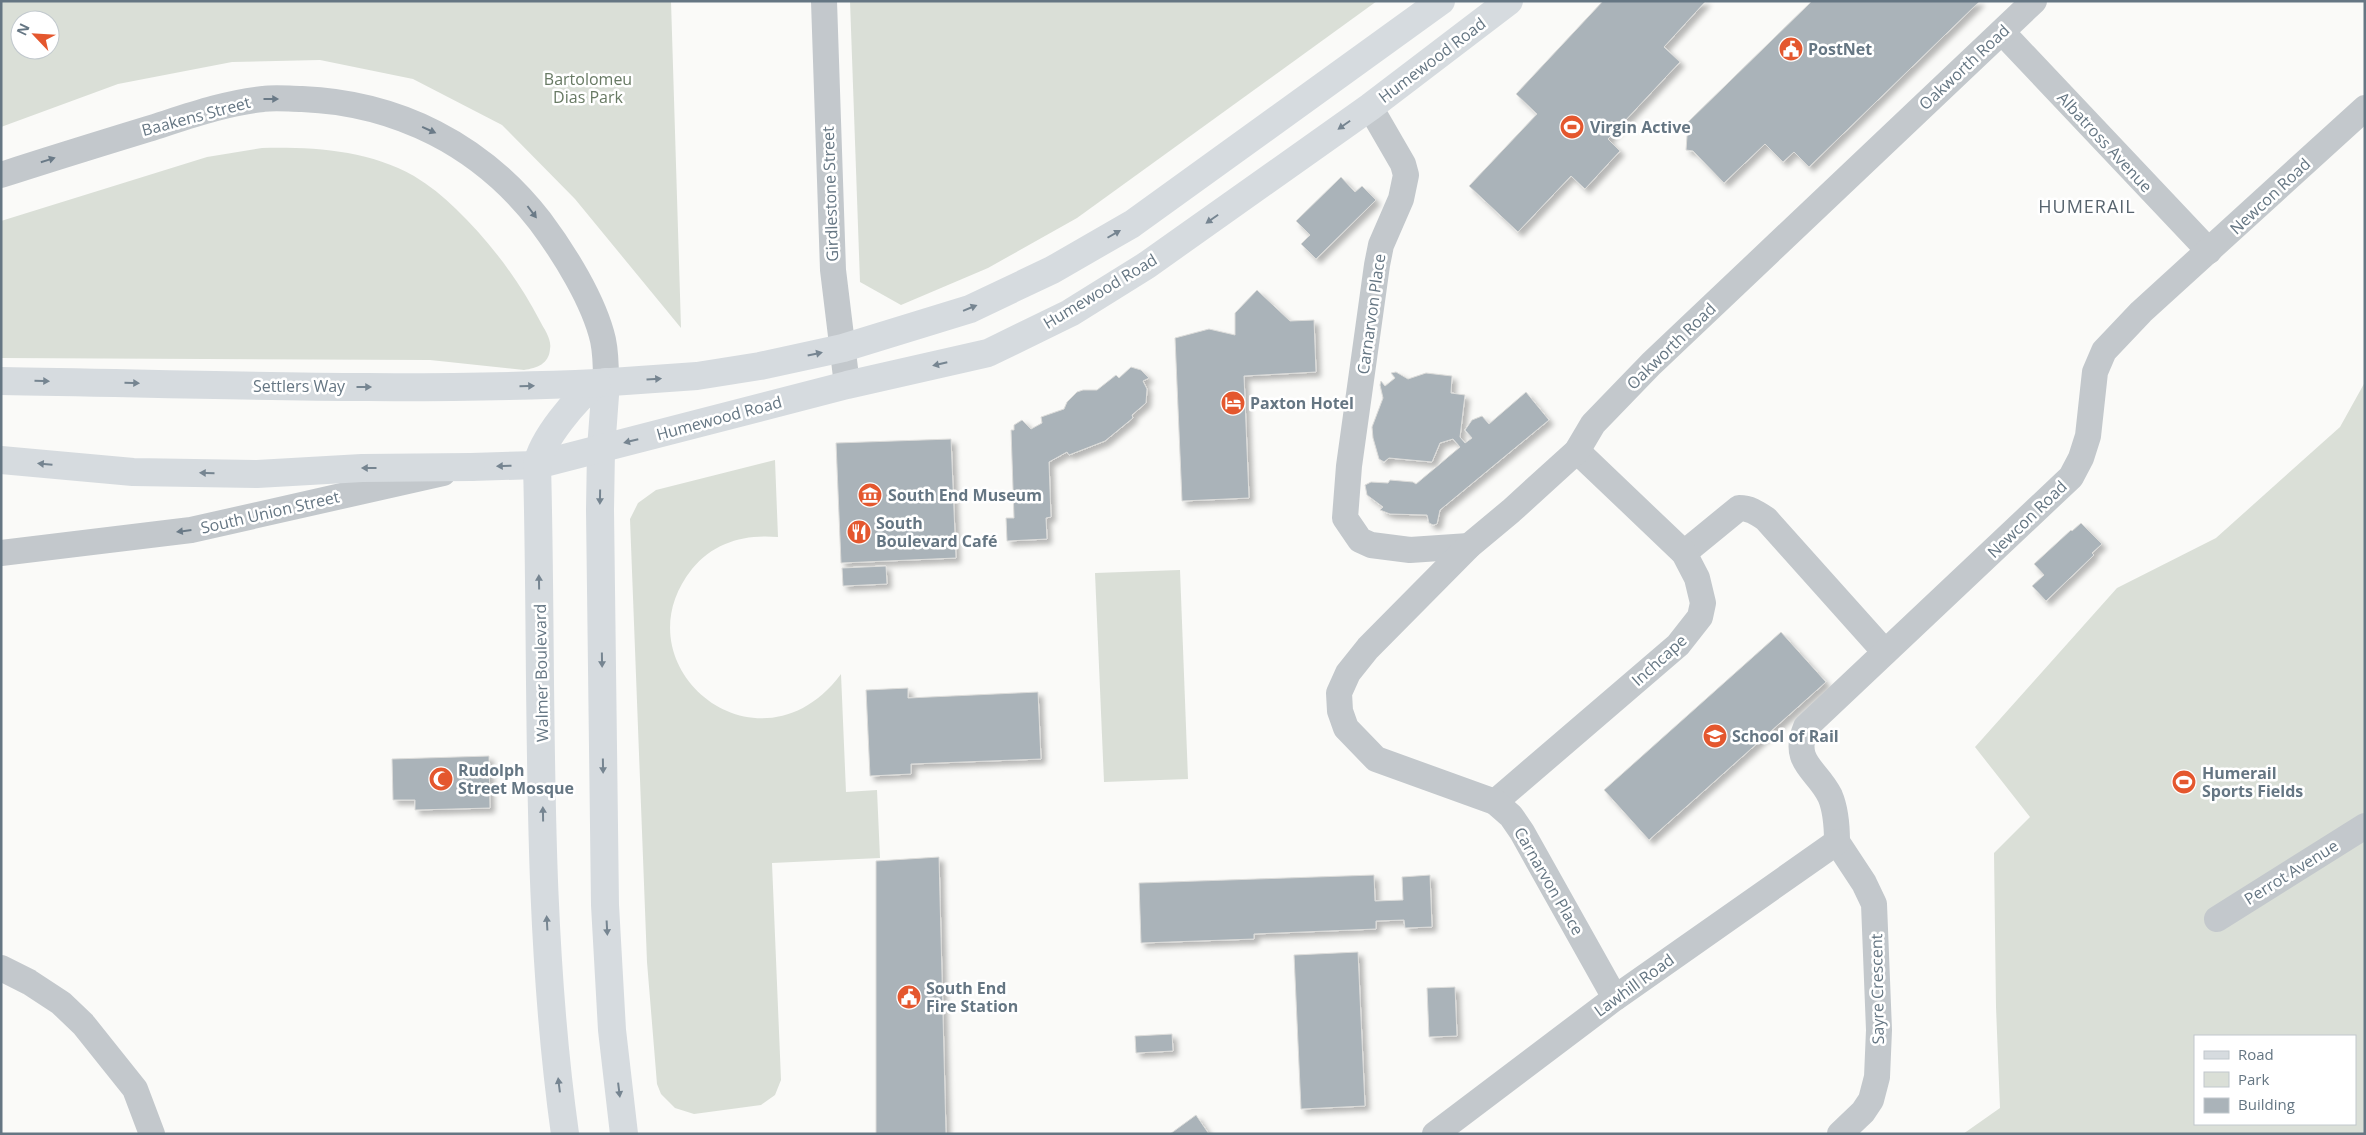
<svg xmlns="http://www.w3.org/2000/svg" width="2366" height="1135" font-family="'Open Sans',sans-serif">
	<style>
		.green { fill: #dadfd7; fill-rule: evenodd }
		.building { fill: #aab3b9; stroke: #dcdcda; filter: url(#shadow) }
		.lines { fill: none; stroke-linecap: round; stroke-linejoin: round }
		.minor { stroke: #c3c8cc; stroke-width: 26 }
		.major { stroke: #d6dbdf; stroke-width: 28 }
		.highway { stroke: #d6dbdf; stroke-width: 28 }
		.oneway { fill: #6a7a87 }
		.oneway2 { fill: #768591 }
		.labels { text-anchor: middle; stroke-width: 5; stroke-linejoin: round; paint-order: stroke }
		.poi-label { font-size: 16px; font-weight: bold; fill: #657683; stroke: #fff; text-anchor: start }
		.street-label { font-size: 16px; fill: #657683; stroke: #fff }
		.park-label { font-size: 16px; fill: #687a64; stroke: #fff }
		.neighbourhood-label { font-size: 18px; letter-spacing: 1px; fill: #57646e; stroke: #fff }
	</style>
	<defs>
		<filter id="shadow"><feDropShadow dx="4.5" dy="4.5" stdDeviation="2.5" flood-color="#0004"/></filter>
	</defs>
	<rect width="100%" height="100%" fill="#fafaf8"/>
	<g class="green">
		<path d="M1 1H671L681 328 575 199 502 125 413 79 320 60 232 62 118 84 1 127ZM20 20H50V50H20Z"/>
		<path d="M850 1H1377L1077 218 988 268 901 305 860 282Z"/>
		<path d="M262 148C314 147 368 150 414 176 429 185 443 196 456 209 490 242 518 279 540 321 544 329 552 339 550 349 549 364 537 368 524 370L430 360 1 358V221L207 157Z"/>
		<path d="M2365 382V1134H1963L2000 1108 1996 1007 1994 853 2030 817 1975 747 2117 588 2216 538 2340 427ZM2195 1036H2355V1124H2195Z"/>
		<path d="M775 460 778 537C745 534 714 542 692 569 615 666 759 784 841 674L846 792 877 790 880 858 772 863 781 1080 775 1095 761 1105 694 1114 675 1108 661 1094 657 1084 647 962 630 519 638 503 656 490Z"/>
		<path d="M1180 570 1188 779 1104 782 1095 573Z"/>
	</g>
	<g class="building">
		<path d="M1603 1H1706L1664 47 1680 62 1608 139 1620 151 1585 189 1571 176 1518 232 1469 186 1537 114 1516 94Z"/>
		<path d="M1812 1H1980L1809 167 1794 152 1783 162 1765 144 1724 183 1693 151 1686 150 1688 122Z"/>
		<path d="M1341 177 1355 192 1362 186 1376 200 1316 259 1301 244 1310 235 1296 221Z"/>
		<path d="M1257 290 1290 321 1314 320 1316 372 1244 376 1249 498 1182 501 1175 338 1209 329 1235 335V313Z"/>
		<path d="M1131 367 1141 370 1149 378 1143 381 1147 389 1146 403 1132 415 1133 418 1105 441 1069 455 1067 452 1049 462 1051 517 1046 518 1047 539 1007 541 1006 518H1014L1011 430H1014V425L1022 420 1031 429 1042 423 1041 417 1064 409 1067 402 1077 392 1083 390H1097L1116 375 1119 378Z"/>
		<path d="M1396 372 1408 379 1426 373 1452 376 1451 393 1465 395 1460 437 1465 443 1472 438 1465 430 1472 420 1482 416 1489 424 1526 392 1549 420 1440 510 1437 524 1433 525 1429 523 1427 515 1390 514 1380 510 1383 507 1367 495 1365 485 1371 482 1388 483 1390 480 1413 482 1416 484 1460 447 1453 439 1440 443 1432 462 1389 458 1384 462 1379 459 1373 438 1372 427 1383 398 1380 385 1381 381 1385 386 1395 378 1391 373Z"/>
		<path d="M951 439 956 558 841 563 836 443Z"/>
		<path d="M2081 523 2102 544 2092 553 2094 555 2046 601 2032 586 2044 575 2034 564 2071 530 2072 531Z"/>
		<path d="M886 566 887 584 843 586 842 568Z"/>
		<path d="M1781 632 1826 682 1649 840 1604 790Z"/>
		<path d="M908 688V698L1038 692 1041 759 911 764V774L870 776 866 690Z"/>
		<path d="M489 756 490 808 415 810V800H393L392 759Z"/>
		<path d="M939 857 946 1134H876V861Z"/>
		<path d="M1374 875 1375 901 1403 900 1402 877 1430 875 1432 927 1405 928 1404 920 1376 921V929L1254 934V939L1141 943 1139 883Z"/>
		<path d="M1358 952 1365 1106 1301 1109 1294 955Z"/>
		<path d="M1455 987 1457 1036 1429 1037 1427 988Z"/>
		<path d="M1172 1034 1173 1051 1136 1053 1135 1036Z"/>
		<path d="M1196 1115 1209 1134H1170Z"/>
	</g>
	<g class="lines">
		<g class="minor">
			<path d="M824 1 833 270 847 385"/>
			<path d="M2002 32 2209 251"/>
			<path d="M1370 107 1403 164 1406 175 1401 199 1381 245 1377 265 1349 466 1345 518 1360 540 1371 545 1410 550 1469 546"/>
			<path d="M1 175C50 159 99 144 148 129 186 117 224 103 263 99 276 97 289 99 302 99 398 103 481 145 540 221 564 253 594 301 603 340 606 354 606 368 606 382"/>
			<path d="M1 553 191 530 443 473"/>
			<path d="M1684 553 1739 508C1750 508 1757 513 1766 519L1885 652"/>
			<path d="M1495 802 1678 645 1700 617 1703 603 1697 578 1684 553 1577 451"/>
			<path d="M1837 842C1837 827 1836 810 1830 796 1817 769 1791 763 1806 727L2071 477 2081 458 2088 436 2095 372 2104 351 2141 312 2365 108"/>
			<path d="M1837 842 1864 883 1874 904 1879 1030 1877 1077 1871 1100 1863 1112 1840 1134"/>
			<path d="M2217 919 2365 826"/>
			<path d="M1 968 29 982 61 1003 83 1024 135 1089 152 1134"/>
			<path d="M1615 998 1522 832 1511 816 1495 802 1376 759 1346 728 1340 711 1339 693 1348 673 1368 648 1469 546 1511 511 1577 451 1593 424 1651 364 2034 1"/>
			<path d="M1435 1134 1615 998 1837 842"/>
		</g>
		<g class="major">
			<path d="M606 382 601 449 600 510 605 905 612 1030 624 1134"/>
			<path d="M471 467 537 465 847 385 988 353 1070 313 1147 265 1370 107 1509 1"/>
			<path d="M565 1134C534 913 543 687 537 465 542 439 576 398 597 383L697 376 760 366 843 348 970 309 1052 270 1132 224 1441 1"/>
		</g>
		<g class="highway">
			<path d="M1 381C200 384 399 392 597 383"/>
			<path d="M1 460 133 472 257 474 362 468 471 467"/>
		</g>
	</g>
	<defs><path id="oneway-solid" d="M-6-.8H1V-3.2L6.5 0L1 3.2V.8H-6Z" transform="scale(1.25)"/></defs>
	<g class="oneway">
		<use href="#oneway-solid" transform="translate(271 99)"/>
		<use href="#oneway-solid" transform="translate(429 130) rotate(24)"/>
		<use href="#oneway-solid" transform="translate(48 160) rotate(-17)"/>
		<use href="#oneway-solid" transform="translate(532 212) rotate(53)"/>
		<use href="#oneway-solid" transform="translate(184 531) rotate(173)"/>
	</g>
	<g class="oneway2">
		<use href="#oneway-solid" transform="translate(1344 125) rotate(145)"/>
		<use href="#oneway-solid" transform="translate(1212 219) rotate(145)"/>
		<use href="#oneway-solid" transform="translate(1114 234) rotate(-30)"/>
		<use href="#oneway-solid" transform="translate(970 308) rotate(-22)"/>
		<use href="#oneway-solid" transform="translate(815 354) rotate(-12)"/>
		<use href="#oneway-solid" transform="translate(940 364) rotate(167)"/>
		<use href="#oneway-solid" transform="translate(654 379) rotate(-4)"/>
		<use href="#oneway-solid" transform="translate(42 381) rotate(1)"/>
		<use href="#oneway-solid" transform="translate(132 383) rotate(1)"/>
		<use href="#oneway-solid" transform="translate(527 386) rotate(-2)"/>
		<use href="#oneway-solid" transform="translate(364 387)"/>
		<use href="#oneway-solid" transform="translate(631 441) rotate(166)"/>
		<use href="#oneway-solid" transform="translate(45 464) rotate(-175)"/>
		<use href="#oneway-solid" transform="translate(504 466) rotate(178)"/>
		<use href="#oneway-solid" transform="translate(369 468) rotate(180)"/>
		<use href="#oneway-solid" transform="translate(207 473) rotate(-179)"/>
		<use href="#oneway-solid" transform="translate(600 497) rotate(91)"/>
		<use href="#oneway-solid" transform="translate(539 582) rotate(-91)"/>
		<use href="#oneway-solid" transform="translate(602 660) rotate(89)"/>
		<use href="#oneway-solid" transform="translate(603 766) rotate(89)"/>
		<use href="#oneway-solid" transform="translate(543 814) rotate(-91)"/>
		<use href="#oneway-solid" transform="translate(547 923) rotate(-93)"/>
		<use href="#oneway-solid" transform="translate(607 928) rotate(87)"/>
		<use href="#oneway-solid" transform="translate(559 1085) rotate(-97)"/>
		<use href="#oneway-solid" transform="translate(619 1090) rotate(83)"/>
	</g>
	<defs>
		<symbol id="civic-disc" viewBox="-11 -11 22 22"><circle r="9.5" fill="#e4572e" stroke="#fff"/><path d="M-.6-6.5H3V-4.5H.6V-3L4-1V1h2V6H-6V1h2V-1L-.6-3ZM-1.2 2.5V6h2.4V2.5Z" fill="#fff"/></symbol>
		<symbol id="stadium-disc" viewBox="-11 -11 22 22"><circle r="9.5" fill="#e4572e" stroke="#fff"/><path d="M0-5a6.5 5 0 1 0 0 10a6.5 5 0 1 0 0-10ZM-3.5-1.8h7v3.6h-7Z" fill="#fff"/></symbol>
		<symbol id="hotel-disc" viewBox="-11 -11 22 22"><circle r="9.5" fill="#e4572e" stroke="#fff"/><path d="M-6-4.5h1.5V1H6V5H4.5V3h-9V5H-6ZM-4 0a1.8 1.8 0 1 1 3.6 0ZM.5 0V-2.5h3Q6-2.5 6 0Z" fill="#fff"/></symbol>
		<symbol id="museum-disc" viewBox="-11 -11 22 22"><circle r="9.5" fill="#e4572e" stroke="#fff"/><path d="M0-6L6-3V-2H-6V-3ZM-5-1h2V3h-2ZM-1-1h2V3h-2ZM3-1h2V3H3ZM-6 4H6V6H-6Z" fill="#fff"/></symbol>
		<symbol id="restaurant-disc" viewBox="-11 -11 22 22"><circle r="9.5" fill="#e4572e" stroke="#fff"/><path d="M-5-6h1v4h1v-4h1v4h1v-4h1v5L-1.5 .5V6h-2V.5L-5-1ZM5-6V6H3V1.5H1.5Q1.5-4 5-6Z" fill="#fff"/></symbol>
		<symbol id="school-disc" viewBox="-11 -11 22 22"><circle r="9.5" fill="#e4572e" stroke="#fff"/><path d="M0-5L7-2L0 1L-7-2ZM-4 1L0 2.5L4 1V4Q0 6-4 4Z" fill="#fff"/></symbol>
		<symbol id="mosque-disc" viewBox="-11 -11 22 22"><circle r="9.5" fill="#e4572e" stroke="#fff"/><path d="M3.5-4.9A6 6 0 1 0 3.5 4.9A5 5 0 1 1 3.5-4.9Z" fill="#fff"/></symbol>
	</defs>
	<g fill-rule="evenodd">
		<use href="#civic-disc" x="1777" y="35" width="28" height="28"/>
		<use href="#stadium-disc" x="1558" y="113" width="28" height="28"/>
		<use href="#hotel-disc" x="1219" y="389" width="28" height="28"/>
		<use href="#museum-disc" x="856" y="481" width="28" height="28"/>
		<use href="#restaurant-disc" x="845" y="518" width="28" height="28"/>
		<use href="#school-disc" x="1701" y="722" width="28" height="28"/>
		<use href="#mosque-disc" x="427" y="765" width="28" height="28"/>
		<use href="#stadium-disc" x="2170" y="768" width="28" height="28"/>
		<use href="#civic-disc" x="895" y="983" width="28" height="28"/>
	</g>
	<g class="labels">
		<g class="poi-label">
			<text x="1808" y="55">PostNet</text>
			<text x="1590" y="133">Virgin Active</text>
			<text x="1250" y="409">Paxton Hotel</text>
			<text x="888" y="501">South End Museum</text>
			<text x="876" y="529">South<tspan x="876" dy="18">Boulevard Café</tspan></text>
			<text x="1732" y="742">School of Rail</text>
			<text x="458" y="776">Rudolph<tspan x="458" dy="18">Street Mosque</tspan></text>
			<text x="2202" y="779">Humerail<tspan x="2202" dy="18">Sports Fields</tspan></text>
			<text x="926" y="994">South End<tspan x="926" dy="18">Fire Station</tspan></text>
		</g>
		<g class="street-label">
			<text transform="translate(1432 60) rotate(-37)" y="6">Humewood Road</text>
			<text transform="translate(1964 67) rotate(-43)" y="6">Oakworth Road</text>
			<text transform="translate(196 116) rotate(-15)" y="6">Baakens Street</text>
			<text transform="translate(2105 142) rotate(47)" y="6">Albatross Avenue</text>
			<text transform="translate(830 194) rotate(-92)" y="6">Girdlestone Street</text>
			<text transform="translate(2270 196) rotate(-43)" y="6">Newcon Road</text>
			<text transform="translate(1100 291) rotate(-31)" y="6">Humewood Road</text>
			<text transform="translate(1371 314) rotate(-82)" y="6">Carnarvon Place</text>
			<text transform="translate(1671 346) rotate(-44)" y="6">Oakworth Road</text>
			<text x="299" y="392">Settlers Way</text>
			<text transform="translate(719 418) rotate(-15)" y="6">Humewood Road</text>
			<text transform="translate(270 512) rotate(-13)" y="6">South Union Street</text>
			<text transform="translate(2027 519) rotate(-44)" y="6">Newcon Road</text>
			<text transform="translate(1659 660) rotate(-42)" y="6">Inchcape</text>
			<text transform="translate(541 673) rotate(-91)" y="6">Walmer Boulevard</text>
			<text transform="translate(2291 872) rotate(-32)" y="6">Perrot Avenue</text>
			<text transform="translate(1549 881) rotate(60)" y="6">Carnarvon Place</text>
			<text transform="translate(1634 985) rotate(-36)" y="6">Lawhill Road</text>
			<text transform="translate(1877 989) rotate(-91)" y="6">Sayre Crescent</text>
		</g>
		<g class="park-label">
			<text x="588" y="85">Bartolomeu<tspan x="588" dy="18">Dias Park</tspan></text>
		</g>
		<g class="neighbourhood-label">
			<text x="2087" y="213">HUMERAIL</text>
		</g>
	</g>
	<rect width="2366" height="1135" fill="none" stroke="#657683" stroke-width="5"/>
	<rect x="2194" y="1035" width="162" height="90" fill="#ffffff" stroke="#c1c8cd"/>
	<rect x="2204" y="1051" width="25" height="8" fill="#d6dbdf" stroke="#c1c8cd"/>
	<text x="2238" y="1060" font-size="15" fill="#657683">Road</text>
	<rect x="2204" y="1072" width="25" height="15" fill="#dadfd7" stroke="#c1c8cd"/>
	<text x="2238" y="1085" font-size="15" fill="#657683">Park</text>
	<rect x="2204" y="1098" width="25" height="15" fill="#aab3b9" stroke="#c1c8cd"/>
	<text x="2238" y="1110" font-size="15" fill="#657683">Building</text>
	<g transform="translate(35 35) rotate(295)"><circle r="24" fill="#ffffff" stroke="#c1c8cd"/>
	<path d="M0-4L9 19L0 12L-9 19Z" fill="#e4572e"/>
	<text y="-8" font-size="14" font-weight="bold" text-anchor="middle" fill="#657683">N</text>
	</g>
</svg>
